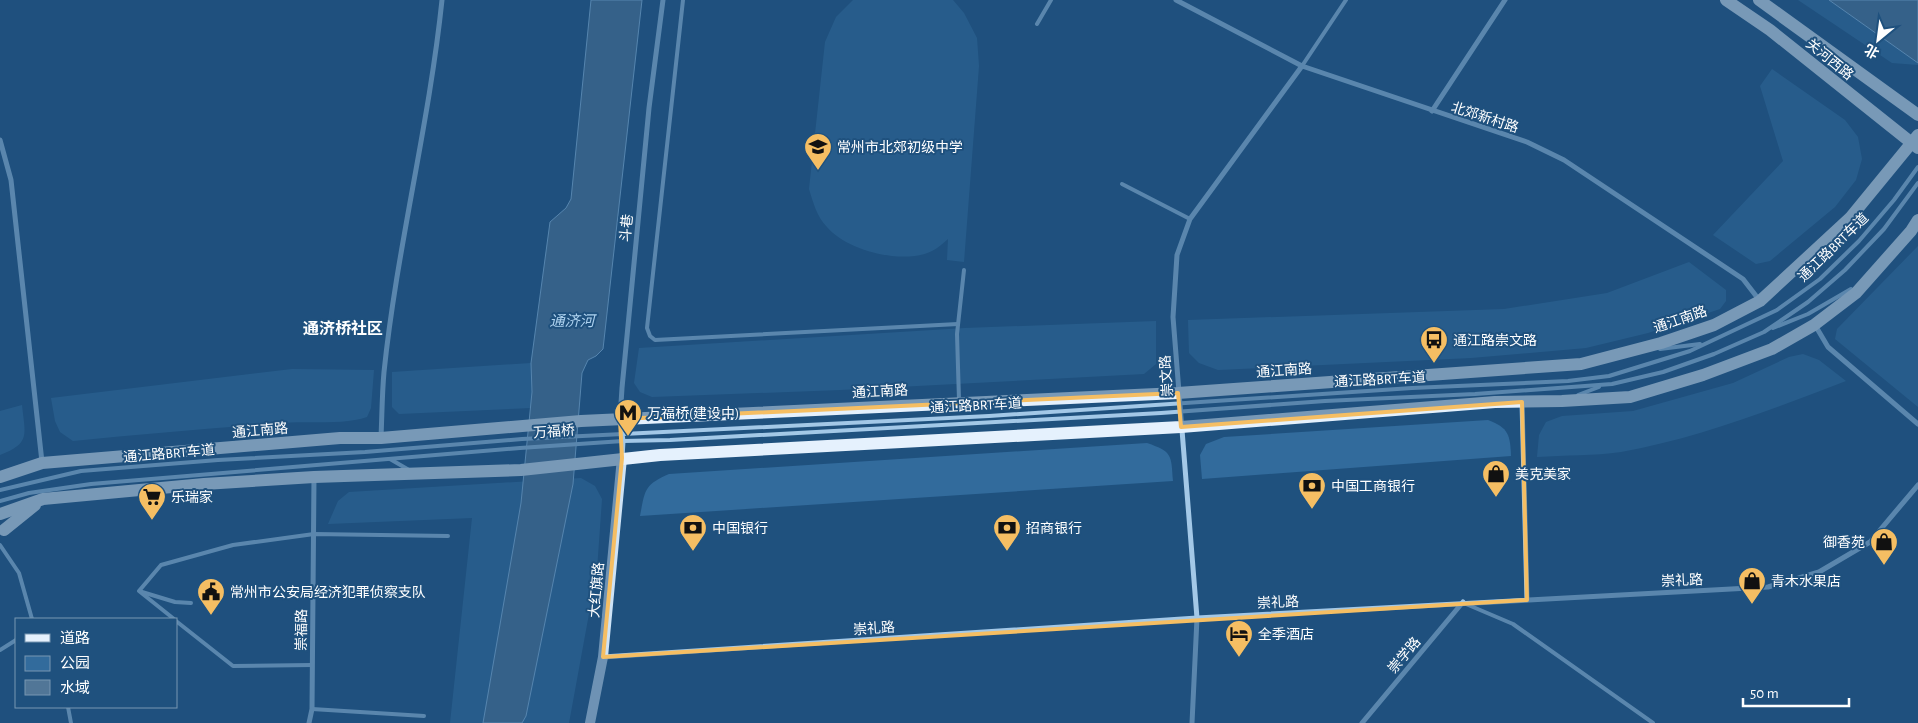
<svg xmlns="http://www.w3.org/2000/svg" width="1918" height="723" font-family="'Alegreya Sans','Noto Sans SC',sans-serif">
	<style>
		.green { fill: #326b9c }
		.water { fill: #517697; stroke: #97c4e9 }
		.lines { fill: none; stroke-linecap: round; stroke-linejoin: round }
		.lane { stroke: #a3c8e7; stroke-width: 4 }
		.street { stroke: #a3c8e7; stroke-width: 5 }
		.secondary { stroke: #cee3f6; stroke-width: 10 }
		.primary { stroke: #e5f1fd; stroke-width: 12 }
		.marked { fill: none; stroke: #f5be63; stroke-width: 4; stroke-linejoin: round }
		.labels { text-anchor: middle; stroke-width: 4; stroke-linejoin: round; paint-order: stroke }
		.street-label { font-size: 14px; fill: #fff; stroke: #1f517e }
		.poi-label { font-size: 14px; fill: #fff; stroke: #1f517e; text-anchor: start }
		.water-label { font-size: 15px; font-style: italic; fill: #aed2ef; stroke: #1f517e }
		.quarter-label { font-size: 16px; font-weight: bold; fill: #fff; stroke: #1f517e }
	</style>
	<rect width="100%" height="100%" fill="#1f517e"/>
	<g class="green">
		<path d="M853 0H953L964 13 977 38 979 66 964 262 947 260 948 239C943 243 938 248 932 251 904 265 847 251 827 227 817 217 813 202 809 189L825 42 836 17Z"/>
		<path d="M1798 0H1829L1918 63V65L1892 63Z"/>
		<path d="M1772 69 1845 120 1858 137 1862 159 1856 180 1835 207 1770 261 1756 264 1713 235 1783 161 1760 86Z"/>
		<path d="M1918 246V407L1835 339 1837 329Z"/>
		<path d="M1689 262 1726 290V301L1720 309 1648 333 1586 348 1471 358 1218 370 1199 363 1189 353 1188 320 1504 309 1607 293Z"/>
		<path d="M1156 321V364L1144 374 840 390 652 397 640 392 634 383 639 348 965 328Z"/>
		<path d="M1803 354 1819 360 1846 381C1773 409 1699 438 1621 452 1594 456 1564 455 1537 457L1539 435 1546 422 1562 416 1633 411 1733 383 1789 357Z"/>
		<path d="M531 363 532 392 531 408 399 414 392 407V372Z"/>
		<path d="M292 369 374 370 371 408 367 417C345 425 308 421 283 423 213 428 143 434 73 441L60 432 55 421 51 398Z"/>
		<path d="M22 405C25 435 31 443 0 455V411Z"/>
		<path d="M1488 420C1509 428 1510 435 1511 456L1202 479 1200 455 1206 444 1224 437Z"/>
		<path d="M1147 443C1173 452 1171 455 1173 481L640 516C645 490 644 485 669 474Z"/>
		<path d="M581 478 595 486 602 499 597 570 569 723H450L472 518 328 524 338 501 349 492Z"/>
	</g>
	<g class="water">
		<path d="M591 0H642L603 349 596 356 588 360 582 373 573 484 526 716 522 723H483L521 503 532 392 531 363 550 222 566 208 571 199Z"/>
		<path d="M1829 0H1918V63Z"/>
	</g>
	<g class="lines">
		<g class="lane">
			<path d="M683 0 647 328 650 336 655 340 958 324"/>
			<path d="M1037 24 1051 0"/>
			<path d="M1302 66 1346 0"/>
			<path d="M1122 184 1190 219"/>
			<path d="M1773 328 1808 314 1851 289"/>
			<path d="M1660 349 1700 344"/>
			<path d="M1578 395 1599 387"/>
			<path d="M959 400 957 334 964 270"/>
			<path d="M390 459 409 470"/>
			<path d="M0 490 81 471 218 460 365 452 522 439 989 416 1412 388 1568 381 1609 376 1690 351 1777 310 1820 279 1859 241 1894 200 1918 167"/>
			<path d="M0 501 29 493 91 484 520 448 623 441 670 440 1161 413 1325 401 1475 394 1612 384 1663 372 1714 354 1764 332 1808 302 1845 270 1884 229 1918 183"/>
			<path d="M0 545 19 573 32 619"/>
			<path d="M142 592 175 602 191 603"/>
			<path d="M1466 604 1513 624 1653 723"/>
			<path d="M174 619 139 591 161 565 233 545 314 534 448 536"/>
			<path d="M176 621 233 666 312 665"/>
			<path d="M0 650 16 640"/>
			<path d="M68 707 71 723"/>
			<path d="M312 709 424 716"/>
		</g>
		<g class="street">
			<path d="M1176 0 1302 66 1527 142 1564 160 1743 279 1760 301"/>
			<path d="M1432 111 1505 0"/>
			<path d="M0 140 11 180 42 462"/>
			<path d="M1815 325 1828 347 1918 424"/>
			<path d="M1522 402 1527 600"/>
			<path d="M381 437C382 416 382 394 384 372 397 247 429 125 442 0"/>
			<path d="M622 458 623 441 620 419 622 388 649 108 663 0"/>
			<path d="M603 657 1197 618 1768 587 1819 572 1870 542 1918 485"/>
			<path d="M309 723 312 709 314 477"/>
			<path d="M1192 723 1197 618 1173 317 1177 255 1190 219 1302 66"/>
			<path d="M1362 723 1463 602"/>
		</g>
		<path class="secondary" d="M590 723 603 657 622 458"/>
		<g class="primary">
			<path d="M1726 0 1770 30 1918 148"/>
			<path d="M1759 0 1918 115"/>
			<path d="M0 477 42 463 340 438H381L581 421 1178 393 1581 364 1661 343 1714 325 1760 301 1850 218 1918 135"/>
			<path d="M0 514 43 499 204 484 314 477 521 470 660 455 1181 427 1495 402 1562 401 1630 397 1703 375 1772 349 1814 325 1856 293 1911 231 1918 220"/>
			<path d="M4 530 35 505"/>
		</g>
	</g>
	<path d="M0 0H1918V723H0ZM1178 393 1181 427 1522 402 1527 600 603 657 622 458 620 419Z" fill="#1f517e" fill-opacity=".55" fill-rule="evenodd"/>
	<path class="marked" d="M1178 393 1181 427 1522 402 1527 600 603 657 622 458 620 419Z"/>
	<defs>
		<symbol id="school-pin" viewBox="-11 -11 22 30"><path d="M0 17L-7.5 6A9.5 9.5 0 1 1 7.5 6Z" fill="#f5be63" stroke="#1f517e"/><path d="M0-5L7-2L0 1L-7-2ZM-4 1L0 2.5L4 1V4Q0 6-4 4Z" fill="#111"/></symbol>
		<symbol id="bus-pin" viewBox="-11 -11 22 30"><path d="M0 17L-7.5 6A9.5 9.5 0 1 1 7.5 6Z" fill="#f5be63" stroke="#1f517e"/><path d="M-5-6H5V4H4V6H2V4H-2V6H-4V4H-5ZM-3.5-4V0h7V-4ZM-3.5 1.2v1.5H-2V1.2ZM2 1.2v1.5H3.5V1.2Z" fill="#111"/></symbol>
		<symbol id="metro-pin" viewBox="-11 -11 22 30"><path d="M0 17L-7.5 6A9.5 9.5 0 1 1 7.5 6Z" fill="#f5be63" stroke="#1f517e"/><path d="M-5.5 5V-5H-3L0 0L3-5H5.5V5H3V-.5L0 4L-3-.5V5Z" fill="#111"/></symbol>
		<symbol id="shop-pin" viewBox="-11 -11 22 30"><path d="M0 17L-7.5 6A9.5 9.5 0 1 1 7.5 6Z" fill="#f5be63" stroke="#1f517e"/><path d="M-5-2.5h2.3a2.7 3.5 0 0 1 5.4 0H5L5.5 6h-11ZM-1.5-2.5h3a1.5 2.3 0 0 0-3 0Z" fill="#111"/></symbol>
		<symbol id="bank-pin" viewBox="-11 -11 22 30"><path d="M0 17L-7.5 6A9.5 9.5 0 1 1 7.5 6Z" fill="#f5be63" stroke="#1f517e"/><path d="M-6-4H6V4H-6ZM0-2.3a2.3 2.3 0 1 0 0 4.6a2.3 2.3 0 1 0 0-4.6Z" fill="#111"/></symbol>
		<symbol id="supermarket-pin" viewBox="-11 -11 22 30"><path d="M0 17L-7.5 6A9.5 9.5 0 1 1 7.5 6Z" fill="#f5be63" stroke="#1f517e"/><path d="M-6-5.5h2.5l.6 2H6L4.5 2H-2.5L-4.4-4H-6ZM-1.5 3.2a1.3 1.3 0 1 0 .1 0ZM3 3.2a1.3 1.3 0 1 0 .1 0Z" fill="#111"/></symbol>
		<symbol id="civic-pin" viewBox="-11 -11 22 30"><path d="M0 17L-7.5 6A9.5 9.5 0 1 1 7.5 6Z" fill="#f5be63" stroke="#1f517e"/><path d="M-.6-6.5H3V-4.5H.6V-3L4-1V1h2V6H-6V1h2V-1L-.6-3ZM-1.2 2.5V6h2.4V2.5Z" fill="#111"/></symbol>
		<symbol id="hotel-pin" viewBox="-11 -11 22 30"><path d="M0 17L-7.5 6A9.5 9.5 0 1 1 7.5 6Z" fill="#f5be63" stroke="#1f517e"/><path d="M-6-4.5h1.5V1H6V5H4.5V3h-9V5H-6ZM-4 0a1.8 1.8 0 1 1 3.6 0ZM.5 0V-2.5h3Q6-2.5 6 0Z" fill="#111"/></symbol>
	</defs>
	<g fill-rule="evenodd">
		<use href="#school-pin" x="802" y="131" width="32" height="43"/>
		<use href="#bus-pin" x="1418" y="324" width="32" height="43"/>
		<use href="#metro-pin" x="612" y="397" width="32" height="43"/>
		<use href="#shop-pin" x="1480" y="458" width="32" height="43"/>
		<use href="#bank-pin" x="1296" y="470" width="32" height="43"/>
		<use href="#supermarket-pin" x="136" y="481" width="32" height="43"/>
		<use href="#bank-pin" x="677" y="512" width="32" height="43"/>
		<use href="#bank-pin" x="991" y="512" width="32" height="43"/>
		<use href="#shop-pin" x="1868" y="526" width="32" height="43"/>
		<use href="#shop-pin" x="1736" y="565" width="32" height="43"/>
		<use href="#civic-pin" x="195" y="576" width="32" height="43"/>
		<use href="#hotel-pin" x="1223" y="618" width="32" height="43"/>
	</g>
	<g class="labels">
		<g class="street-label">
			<text transform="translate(1830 59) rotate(39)" y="5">关河西路</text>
			<text transform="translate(1485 117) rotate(18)" y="5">北郊新村路</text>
			<text transform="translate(626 228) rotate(-84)" y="5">斗巷</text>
			<text transform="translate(1833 247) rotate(-44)" y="5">通江路BRT车道</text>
			<text transform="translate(1680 319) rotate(-19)" y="5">通江南路</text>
			<text transform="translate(1284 370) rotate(-4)" y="5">通江南路</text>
			<text transform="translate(1166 376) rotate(-94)" y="5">崇文路</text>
			<text transform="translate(1380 379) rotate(-3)" y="5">通江路BRT车道</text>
			<text transform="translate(880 391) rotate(-3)" y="5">通江南路</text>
			<text transform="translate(976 405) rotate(-3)" y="5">通江路BRT车道</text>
			<text transform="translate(260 430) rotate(-5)" y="5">通江南路</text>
			<text transform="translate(554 431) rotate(-4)" y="5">万福桥</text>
			<text transform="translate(169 453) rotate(-5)" y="5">通江路BRT车道</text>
			<text transform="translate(1682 580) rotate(-3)" y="5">崇礼路</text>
			<text transform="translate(596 590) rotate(-85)" y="5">大红旗路</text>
			<text transform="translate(1278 602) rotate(-3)" y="5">崇礼路</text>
			<text transform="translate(874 628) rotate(-4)" y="5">崇礼路</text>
			<text transform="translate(301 630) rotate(-89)" y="5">崇福路</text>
			<text transform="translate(1404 655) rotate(-50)" y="5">崇学路</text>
		</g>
		<g class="poi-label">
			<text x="837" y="152">常州市北郊初级中学</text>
			<text x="1453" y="345">通江路崇文路</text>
			<text x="647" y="418">万福桥(建设中)</text>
			<text x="1515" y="479">美克美家</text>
			<text x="1331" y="491">中国工商银行</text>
			<text x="171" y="502">乐瑞家</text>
			<text x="712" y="533">中国银行</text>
			<text x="1026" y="533">招商银行</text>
			<text x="1865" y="547" text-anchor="end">御香苑</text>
			<text x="1771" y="586">青木水果店</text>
			<text x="230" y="597">常州市公安局经济犯罪侦察支队</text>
			<text x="1258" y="639">全季酒店</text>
		</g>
		<g class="water-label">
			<text x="572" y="326">通济河</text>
		</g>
		<g class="quarter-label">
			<text x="343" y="334">通济桥社区</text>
		</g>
	</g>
	<rect x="15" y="618" width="162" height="90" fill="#1f517e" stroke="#7997b2"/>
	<rect x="25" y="634" width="25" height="8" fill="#e5f1fd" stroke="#7997b2"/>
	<text x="60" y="643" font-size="15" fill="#ffffff">道路</text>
	<rect x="25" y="656" width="25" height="15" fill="#326b9c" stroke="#7997b2"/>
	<text x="60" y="668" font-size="15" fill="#ffffff">公园</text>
	<rect x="25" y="680" width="25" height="15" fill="#517697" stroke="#7997b2"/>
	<text x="60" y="693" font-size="15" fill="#ffffff">水域</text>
	<g transform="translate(1878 40) rotate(209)" stroke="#1f517e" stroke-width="4" paint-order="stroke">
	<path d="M0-4L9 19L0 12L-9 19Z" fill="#ffffff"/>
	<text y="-8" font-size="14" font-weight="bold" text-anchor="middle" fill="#ffffff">北</text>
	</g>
	<path d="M1743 698v8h106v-8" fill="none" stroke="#ffffff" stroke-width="2.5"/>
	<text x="1750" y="698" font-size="15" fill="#ffffff" stroke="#1f517e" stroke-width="4" paint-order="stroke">50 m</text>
</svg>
